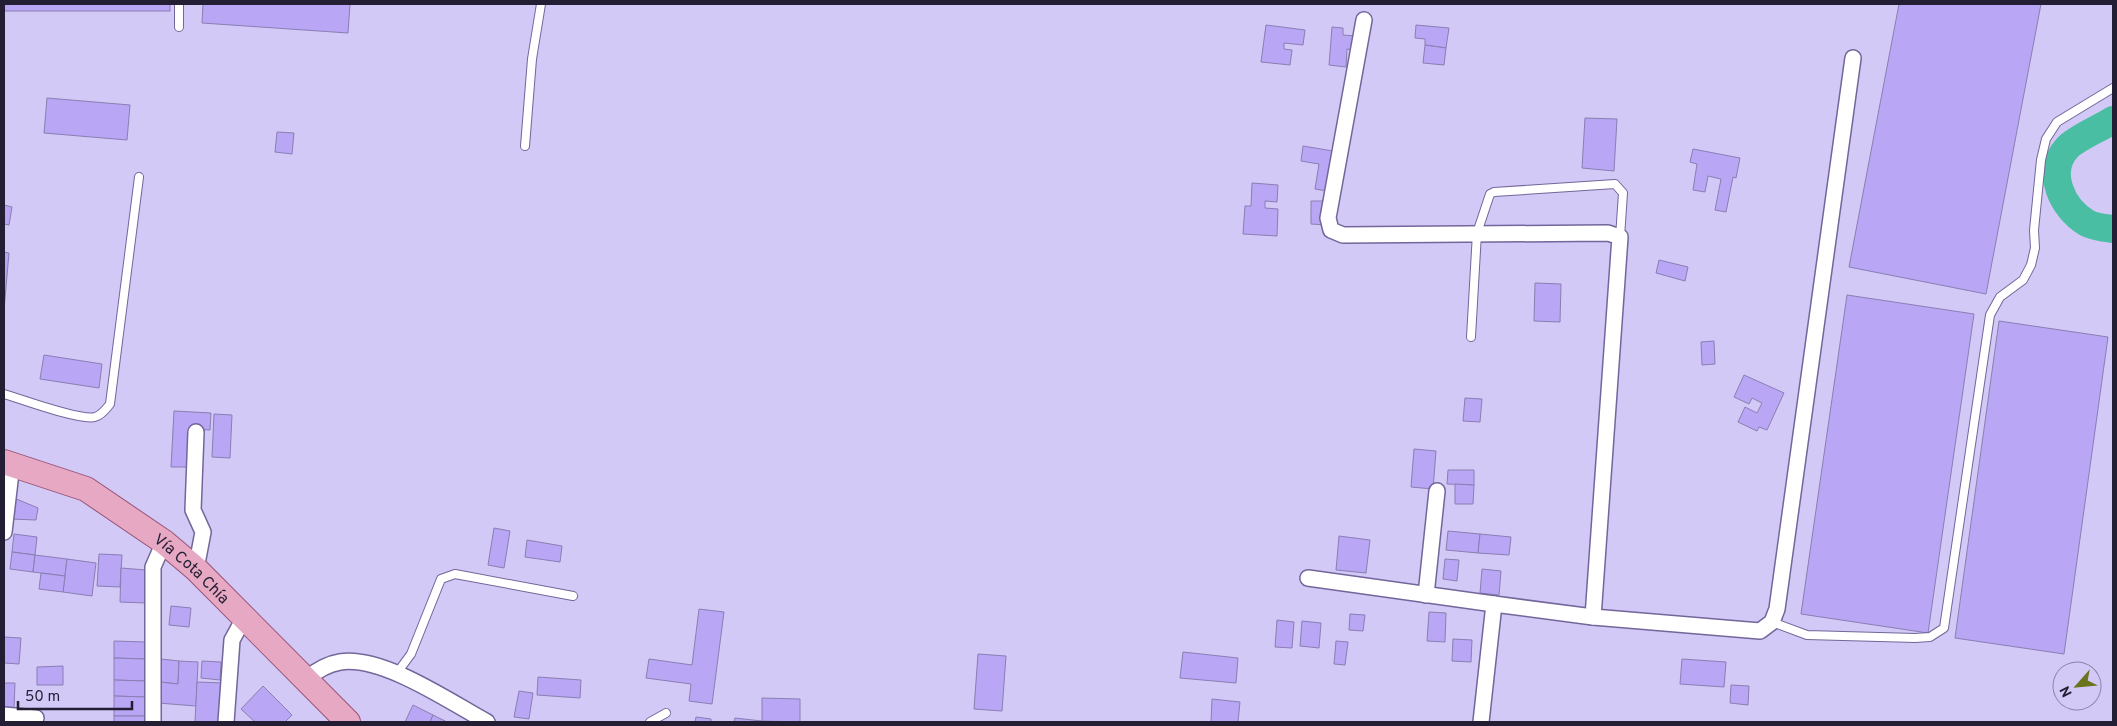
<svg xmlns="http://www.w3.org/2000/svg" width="2117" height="726" font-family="Overpass,sans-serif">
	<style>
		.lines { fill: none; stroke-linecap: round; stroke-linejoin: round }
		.river { stroke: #4abea2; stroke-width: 28 }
		.building { fill: #b9a6f5; stroke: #8a7eb3 }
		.lane-casing { stroke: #73669a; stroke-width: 10 }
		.street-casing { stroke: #73669a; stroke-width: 18 }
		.primary-casing { stroke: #975276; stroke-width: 26 }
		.lane { stroke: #fff; stroke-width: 8 }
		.street { stroke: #fff; stroke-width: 15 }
		.primary { stroke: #e6a8c2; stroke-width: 24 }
		.labels { text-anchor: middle; stroke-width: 5; stroke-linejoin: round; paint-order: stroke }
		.street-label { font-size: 16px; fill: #231e33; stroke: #d2c9f7 }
	</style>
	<rect width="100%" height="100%" fill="#d2c9f7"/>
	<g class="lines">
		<path class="river" d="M2113 120C2101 128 2076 138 2067 148 2045 172 2062 208 2087 223 2094 227 2105 228 2113 229"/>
	</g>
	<g class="building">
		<rect x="4" y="4" width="166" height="7"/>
		<path d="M203 4H350L348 33 202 23Z"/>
		<path d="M1899 4H2041L1986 294 1849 267Z"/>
		<path d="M1266 25 1305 30 1303 45 1284 43V49L1292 50 1290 65 1261 62Z"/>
		<path d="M1416 25 1449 28 1446 48 1425 45V39L1415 38Z"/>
		<path d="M1332 27 1343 28V35L1356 36 1355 50 1347 49 1346 67 1329 65Z"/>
		<path d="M1425 45 1446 48 1444 65 1423 63Z"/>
		<path d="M47 98 130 105 127 140 44 133Z"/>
		<path d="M1585 118 1617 119 1614 171 1582 168Z"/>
		<path d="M277 132 294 133 292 154 275 152Z"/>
		<path d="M1303 146 1339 152 1333 192 1315 189 1319 164 1301 161Z"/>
		<path d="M1693 149 1740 158 1736 178 1733 177 1726 212 1715 210 1721 179 1708 176 1705 192 1693 190 1697 164 1690 162Z"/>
		<path d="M1252 183 1278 185 1277 202 1265 201V208L1278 209 1277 236 1243 234 1245 206H1251Z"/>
		<path d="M1311 201H1326V225L1311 224Z"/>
		<path d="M4 205 12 207 9 225 4 224Z"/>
		<path d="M4 252 9 253 4 310Z"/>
		<path d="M1659 260 1688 267 1685 281 1656 273Z"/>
		<path d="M1535 283 1561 284 1560 322 1534 321Z"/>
		<path d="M1847 295 1974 314 1928 633 1801 614Z"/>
		<path d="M1999 321 2108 337 2064 654 1955 638Z"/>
		<path d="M1714 341 1715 364 1702 365 1701 342Z"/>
		<path d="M44 355 102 364 99 388 40 379Z"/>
		<path d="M1744 375 1784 393 1767 430 1759 427 1757 431 1738 422 1745 407 1757 413 1762 403 1752 398 1749 404 1734 397Z"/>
		<path d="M1465 398 1482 399 1480 422 1463 421Z"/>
		<path d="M174 411 211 413 210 430 189 429 187 467H171Z"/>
		<path d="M214 414 232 415 230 458 212 457Z"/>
		<path d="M1414 449 1436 451 1433 489 1411 487Z"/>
		<path d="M1448 470H1474V485L1447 484Z"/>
		<path d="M1455 484 1474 485 1473 504H1455Z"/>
		<path d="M14 498 38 508 36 520 11 519Z"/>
		<path d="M494 528 510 531 504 568 488 565Z"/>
		<path d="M1448 531 1480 534 1478 553 1446 550Z"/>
		<path d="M14 534 37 537 35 555 12 552Z"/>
		<path d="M1480 534 1511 537 1509 555 1478 553Z"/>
		<path d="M1339 536 1370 540 1366 573 1336 570Z"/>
		<path d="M527 540 562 546 560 562 525 557Z"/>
		<path d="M12 552 35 555 33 572 10 569Z"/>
		<path d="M99 554 122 555 120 587 97 586Z"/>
		<path d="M35 555 67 559 65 576 33 572Z"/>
		<path d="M67 559 96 563 92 596 63 592Z"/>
		<path d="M1445 559 1459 560 1457 581 1443 579Z"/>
		<path d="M121 568 146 570 145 603 120 602Z"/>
		<path d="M1482 569 1501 571 1499 595 1480 593Z"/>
		<path d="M41 573 65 576 63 592 39 589Z"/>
		<path d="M171 606 191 608 189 627 169 625Z"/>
		<path d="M699 609 724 612 712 704 689 701 691 684 646 678 649 659 692 665Z"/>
		<path d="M1429 612 1446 613 1445 642 1427 641Z"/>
		<path d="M1350 614 1365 615 1363 631 1349 630Z"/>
		<path d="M1277 620 1294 622 1292 648 1275 647Z"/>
		<path d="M1302 621 1321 623 1319 648 1300 646Z"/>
		<path d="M4 637 21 638 19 664 4 663Z"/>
		<path d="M1453 639 1472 640 1471 662 1452 661Z"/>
		<path d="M114 641 146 642V659L114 658Z"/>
		<path d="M1336 641 1348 642 1345 665 1334 664Z"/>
		<path d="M1183 652 1238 658 1236 683 1180 678Z"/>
		<path d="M978 654 1006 656 1002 711 974 709Z"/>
		<path d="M114 658 146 659V681L114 680Z"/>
		<path d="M161 659 179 661 178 684 160 682Z"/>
		<path d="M1682 659 1726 662 1724 687 1680 684Z"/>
		<path d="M179 661 198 662 196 706 158 703 160 682 178 684Z"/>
		<path d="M202 661 221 662 220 680 201 678Z"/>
		<path d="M63 666V685H37V667Z"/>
		<path d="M538 677 581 680 580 698 537 695Z"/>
		<path d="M114 680 146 681 145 697 114 696Z"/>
		<path d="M197 682 224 683 222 722H195Z"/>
		<path d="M4 683H15L14 708H4Z"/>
		<path d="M1731 685 1749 686 1748 705 1730 703Z"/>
		<path d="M263 686 292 715 285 722H255L241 709Z"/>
		<path d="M519 691 533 693 529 719 514 717Z"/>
		<path d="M114 696 145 697V716H114Z"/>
		<path d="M762 698 800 699V722L762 721Z"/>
		<path d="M1212 699 1240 702 1238 722H1211Z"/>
		<path d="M413 705 433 715 430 722H405Z"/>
		<path d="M433 715 447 722H430Z"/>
		<rect x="114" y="716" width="31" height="6"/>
		<path d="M696 717 711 719V722H695Z"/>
		<path d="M735 718 762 721V722H734Z"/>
	</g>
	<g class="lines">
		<defs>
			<g id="lane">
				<path d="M179 27V4"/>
				<path d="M525 146 532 59 541 4"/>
				<path d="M1471 337 1477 233 1490 194 1494 192 1615 184 1623 193 1620 237"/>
				<path d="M4 394C21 399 80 421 95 417 102 415 106 409 110 404L139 177"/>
				<path d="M1772 622 1807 635 1915 638 1930 637 1944 628 1990 315 2000 297 2023 280 2031 265 2035 248 2034 230 2041 160 2046 139 2057 122 2113 88"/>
				<path d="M397 673 411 654 441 579 455 574 573 596"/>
				<path d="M650 722 666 713"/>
			</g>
			<g id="street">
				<path d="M1364 20 1328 218 1331 230 1343 235 1608 233 1620 237 1593 617"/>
				<path d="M196 432 193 510 203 532 196 569"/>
				<path d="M4 532 12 464"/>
				<path d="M1308 578 1494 604"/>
				<path d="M1426 595 1437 491"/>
				<path d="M306 679C316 671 327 664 340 662 382 655 450 702 487 722"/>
				<path d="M4 715 36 718"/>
				<path d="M153 722V567L164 542"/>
				<path d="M226 722 232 640 244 618"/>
				<path d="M1481 722 1494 604 1593 617 1760 631 1772 622 1777 609 1853 58"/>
			</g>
			<g id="primary">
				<path id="s1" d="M4 462 86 489 164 542 196 569 348 722"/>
			</g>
		</defs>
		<use href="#lane" class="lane-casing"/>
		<use href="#street" class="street-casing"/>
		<use href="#primary" class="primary-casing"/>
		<use href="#lane" class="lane"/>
		<use href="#street" class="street"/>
		<use href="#primary" class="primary"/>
	</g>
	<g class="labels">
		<g class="street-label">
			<text dy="6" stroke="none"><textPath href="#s1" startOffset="219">Vía Cota Chía</textPath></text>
		</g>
	</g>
	<rect width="2117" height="726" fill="none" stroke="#231e33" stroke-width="10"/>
	<g transform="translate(2077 686) rotate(243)"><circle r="24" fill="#d2c9f7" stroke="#8c85a9"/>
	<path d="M0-4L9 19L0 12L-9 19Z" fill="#6b731c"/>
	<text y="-8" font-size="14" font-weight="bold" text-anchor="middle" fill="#231e33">N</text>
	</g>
	<path d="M18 701v8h114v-8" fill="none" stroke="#231e33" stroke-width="2.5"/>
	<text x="25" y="701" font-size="15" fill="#231e33" stroke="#d2c9f7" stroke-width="4" paint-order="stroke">50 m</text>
</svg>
